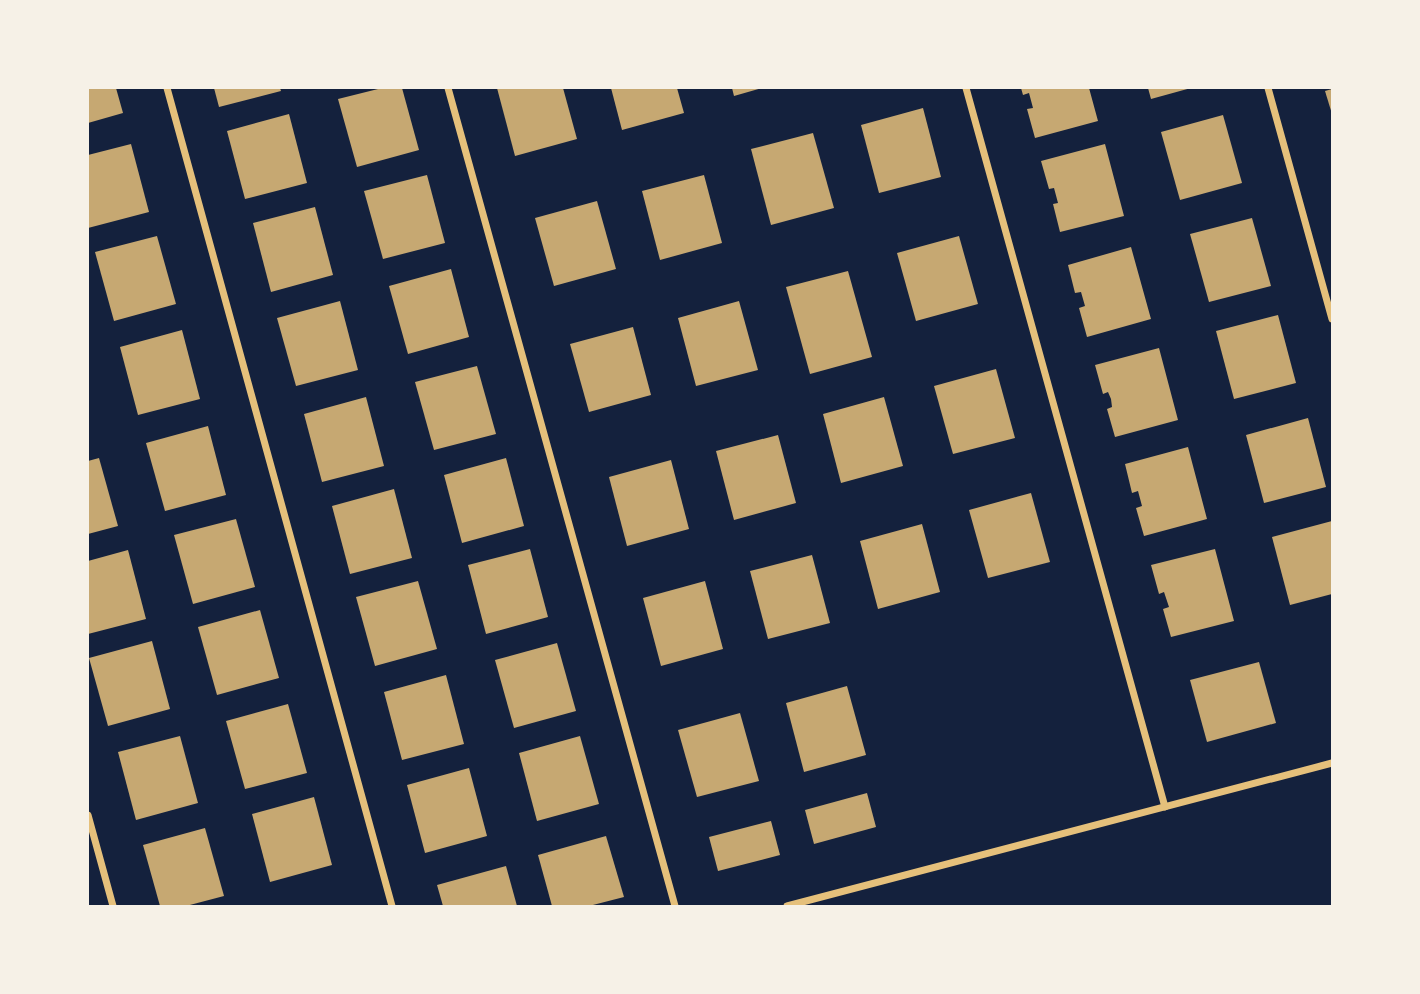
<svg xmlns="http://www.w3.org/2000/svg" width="1420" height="994" font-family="'Crimson Pro',serif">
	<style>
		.building { fill: #c6a872 }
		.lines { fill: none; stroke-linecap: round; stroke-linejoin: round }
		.minor { stroke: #e5c07b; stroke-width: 7 }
	</style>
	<rect width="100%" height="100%" fill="#14213d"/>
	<g class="building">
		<path d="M88 88H116L123 113 88 123Z"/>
		<path d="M214 88H280L281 91 219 107Z"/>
		<path d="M382 88H402L419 150 357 167 338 99Z"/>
		<path d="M497 88H563L577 139 515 156Z"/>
		<path d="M611 88H677L684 113 622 130Z"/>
		<path d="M732 88H762L734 96Z"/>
		<path d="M1021 88H1089L1098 121 1035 138 1027 109 1033 108 1029 93 1023 95Z"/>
		<path d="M1148 88H1191L1151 99Z"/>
		<path d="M1332 89V114L1325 91Z"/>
		<path d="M923 108 941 177 879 193 861 125Z"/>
		<path d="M289 114 307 183 245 199 227 131Z"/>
		<path d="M1223 115 1242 183 1180 200 1161 132Z"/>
		<path d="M813 133 834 208 771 225 751 149Z"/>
		<path d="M131 144 149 212 88 228V155Z"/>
		<path d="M1105 144 1124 216 1060 232 1053 204 1058 203 1054 188 1049 189 1041 161Z"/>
		<path d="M427 175 445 243 383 259 364 191Z"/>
		<path d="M704 175 722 243 660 260 642 191Z"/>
		<path d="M597 201 616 269 554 286 535 218Z"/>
		<path d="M315 207 333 275 271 292 253 223Z"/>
		<path d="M1252 218 1271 286 1209 302 1190 234Z"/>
		<path d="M157 236 176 304 114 321 95 252Z"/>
		<path d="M959 236 978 304 916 321 897 253Z"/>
		<path d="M1131 247 1151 319 1087 337 1079 308 1085 306 1081 292 1075 293 1068 265Z"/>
		<path d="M451 269 469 337 408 354 389 286Z"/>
		<path d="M848 271 872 357 810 374 786 287Z"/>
		<path d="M340 301 358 370 296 386 277 318Z"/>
		<path d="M739 301 758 370 696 386 678 318Z"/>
		<path d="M1278 315 1296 383 1234 399 1216 331Z"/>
		<path d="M633 327 651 395 589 412 570 344Z"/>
		<path d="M182 330 200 399 138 415 120 347Z"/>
		<path d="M1159 348 1178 420 1115 437 1107 409 1112 407 1111 399 1108 392 1103 394 1095 365Z"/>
		<path d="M477 366 496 434 434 450 415 382Z"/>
		<path d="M996 369 1015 438 953 454 934 386Z"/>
		<path d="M366 397 384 466 322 482 304 414Z"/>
		<path d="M884 397 903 466 841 483 823 414Z"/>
		<path d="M1308 418 1326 487 1264 503 1246 435Z"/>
		<path d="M208 426 226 495 165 511 146 443Z"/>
		<path d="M778 435 796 503 734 520 716 451Z"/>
		<path d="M1188 447 1207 519 1144 536 1136 508 1142 506 1138 491 1132 493 1125 464Z"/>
		<path d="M99 458 118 526 88 534V461Z"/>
		<path d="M506 458 524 526 462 543 444 475Z"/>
		<path d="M671 460 689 529 627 546 609 477Z"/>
		<path d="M394 489 412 558 350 574 332 506Z"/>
		<path d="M1031 493 1050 562 988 578 969 510Z"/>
		<path d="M236 519 255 587 193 604 174 535Z"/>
		<path d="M1332 521V594L1290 605 1272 537Z"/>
		<path d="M922 524 940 592 878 609 860 541Z"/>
		<path d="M530 549 548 617 486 634 468 565Z"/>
		<path d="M1215 549 1234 621 1171 637 1163 609 1169 607 1164 592 1159 594 1151 565Z"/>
		<path d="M128 550 146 619 88 634V561Z"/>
		<path d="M812 555 830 623 768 639 750 571Z"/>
		<path d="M418 581 437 649 375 666 356 597Z"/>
		<path d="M705 581 723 649 661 666 643 598Z"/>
		<path d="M260 610 279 678 217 695 198 627Z"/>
		<path d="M152 641 170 709 108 726 89 658Z"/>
		<path d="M557 643 576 711 514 728 495 660Z"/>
		<path d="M1259 662 1276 723 1207 742 1190 680Z"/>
		<path d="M446 675 464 744 402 760 384 692Z"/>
		<path d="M847 686 866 755 804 772 786 703Z"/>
		<path d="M288 704 307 773 245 789 226 721Z"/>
		<path d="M740 713 759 781 697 797 678 730Z"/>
		<path d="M180 736 198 803 136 820 118 752Z"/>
		<path d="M580 736 599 804 537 821 519 753Z"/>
		<path d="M469 768 487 836 425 853 407 785Z"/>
		<path d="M867 793 876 827 814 844 805 810Z"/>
		<path d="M314 797 332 865 270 882 252 814Z"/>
		<path d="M771 821 780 855 718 871 709 837Z"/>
		<path d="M205 828 224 896 186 906H160L143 845Z"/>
		<path d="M606 836 624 897 589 906H552L538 855Z"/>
		<path d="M506 866 517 906H443L437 885Z"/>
	</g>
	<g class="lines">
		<g class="minor">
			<path d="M167 88 392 906"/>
			<path d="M448 88 675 906"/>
			<path d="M966 88 1165 807"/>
			<path d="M1268 88 1332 319"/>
			<path d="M88 815 113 906"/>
			<path d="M787 906 1332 763"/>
		</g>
	</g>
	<rect width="1420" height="994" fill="none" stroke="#f6f1e7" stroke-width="178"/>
</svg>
